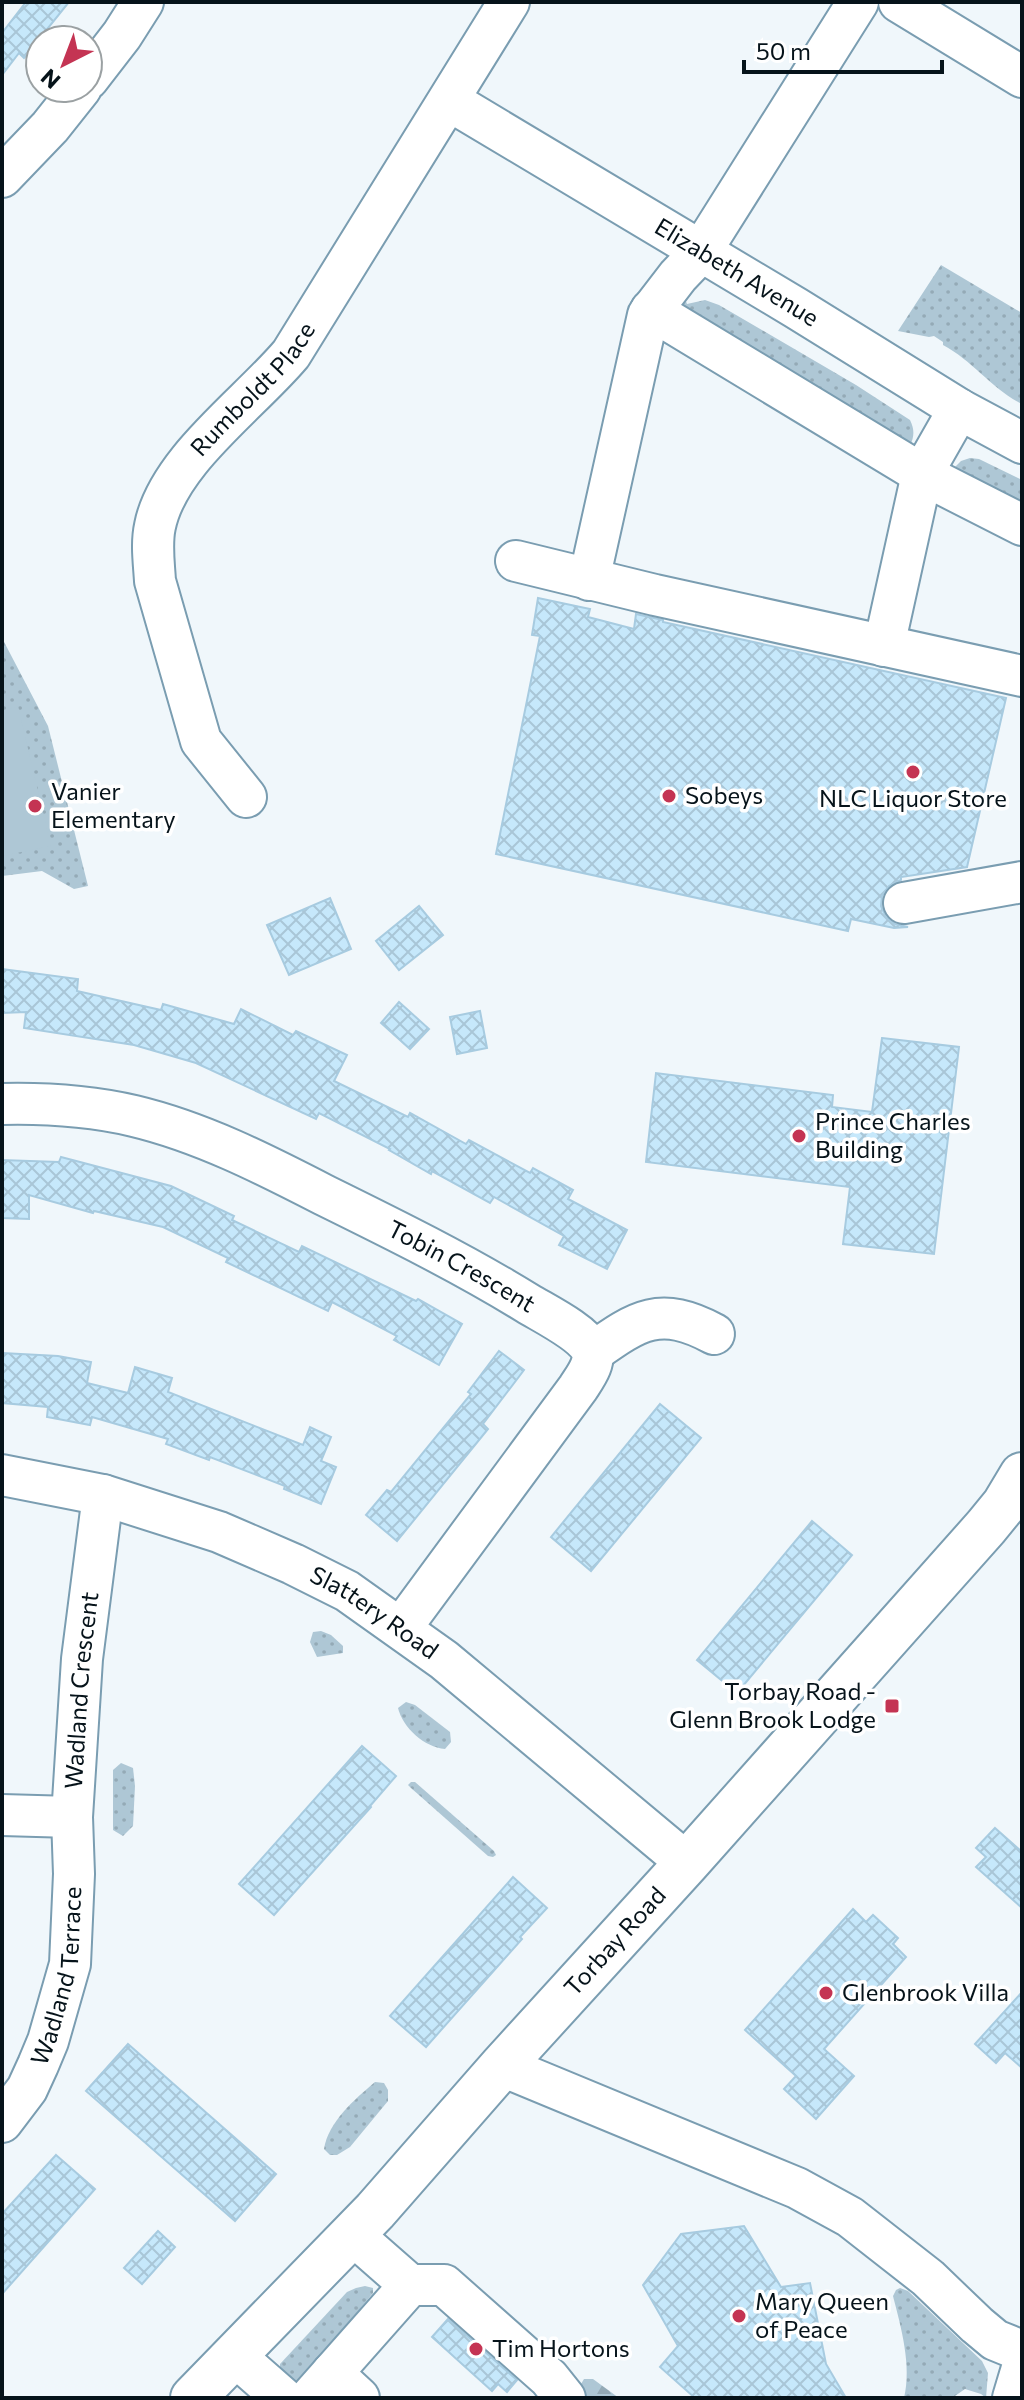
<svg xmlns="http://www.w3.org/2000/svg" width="1024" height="2400" font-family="Commissioner,sans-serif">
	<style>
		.grass { fill: url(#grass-dots) }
		.forest { fill: url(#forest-firs) }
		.pitch { fill: #aec7d5 }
		.building { fill: url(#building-cross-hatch); stroke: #a7cbe0; stroke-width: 2 }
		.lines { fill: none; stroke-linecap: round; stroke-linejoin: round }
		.minor-casing { stroke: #7a9db1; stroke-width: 44 }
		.major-casing { stroke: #7a9db1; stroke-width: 48 }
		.minor { stroke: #fff; stroke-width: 40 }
		.major { stroke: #fff; stroke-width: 44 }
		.poi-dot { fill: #c43453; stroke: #fff; stroke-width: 3 }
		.labels { text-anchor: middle; stroke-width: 7; stroke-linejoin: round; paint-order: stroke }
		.street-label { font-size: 24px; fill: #06131a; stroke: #fff }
		.poi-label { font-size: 24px; fill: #06131a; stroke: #fff; text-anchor: start }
	</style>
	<defs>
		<pattern id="grass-dots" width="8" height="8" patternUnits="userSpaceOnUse" patternTransform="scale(2)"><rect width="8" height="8" fill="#aec7d5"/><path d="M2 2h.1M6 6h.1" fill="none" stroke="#94aab6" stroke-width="1.8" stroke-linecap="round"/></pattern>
		<pattern id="forest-firs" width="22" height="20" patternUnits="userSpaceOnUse" patternTransform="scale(2)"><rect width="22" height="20" fill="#aec7d5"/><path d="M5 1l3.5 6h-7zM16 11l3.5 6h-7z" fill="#94aab6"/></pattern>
		<pattern id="building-cross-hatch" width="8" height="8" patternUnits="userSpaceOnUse" patternTransform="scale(2)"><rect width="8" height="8" fill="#c6e8fb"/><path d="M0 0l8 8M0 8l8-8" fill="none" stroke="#a9c6d7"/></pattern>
	</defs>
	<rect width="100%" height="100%" fill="#f0f7fb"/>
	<g class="grass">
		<path d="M941 265 1022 313V404C992 389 973 361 943 345V342L934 336 929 337 898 331Z"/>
		<path d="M684 296 687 304 705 300 719 305 856 385 910 420C915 430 914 437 910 446L682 310 679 301Z"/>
		<path d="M970 458 979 459 1022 480V505L951 471 961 461Z"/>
		<path d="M2 638 48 726 88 886 74 889 42 871 2 876Z"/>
		<path d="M321 1631 331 1635 343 1646V1653L317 1657 310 1642 313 1632Z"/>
		<path d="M406 1702 415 1705 450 1732 451 1742 445 1749C424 1747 403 1728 398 1708Z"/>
		<path d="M121 1763 133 1768 135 1786 133 1826 123 1836 113 1830V1770Z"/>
		<path d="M411 1782H415L494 1851 496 1855 493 1857 488 1856 411 1788 408 1785Z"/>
		<path d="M375 2082 384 2083 388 2090V2101L350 2147 337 2155H330L324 2149C328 2122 355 2099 375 2082Z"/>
		<path d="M365 2286 373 2288V2293L298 2384 288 2383 280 2371V2364L347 2292 356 2288Z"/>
		<path d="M900 2288 908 2291 982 2361 988 2373 986 2398 981 2394 965 2389 952 2398H904C912 2366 901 2327 893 2296L896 2290Z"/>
	</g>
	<path class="forest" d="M584 2379H593L619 2398H588L578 2389Z"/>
	<path class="pitch" d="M18 706 51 846 2 856V711Z"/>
	<g class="building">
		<path d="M26 2H69L24 58 19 53 2 75V33Z"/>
		<path d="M538 598 590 609 588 617 634 629 636 614 663 620V622L1006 698 967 867 901 877V880L889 886 882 896 881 906 886 917 895 924 908 927 894 928 851 919 848 931 496 854 540 636 532 635Z"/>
		<path d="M330 898 351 949 289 975 267 925Z"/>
		<path d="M419 906 443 935 399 970 376 941Z"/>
		<path d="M2 969 78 979 77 991 161 1010 163 1004 234 1024 241 1009 293 1035 296 1031 347 1055 334 1081 408 1117 410 1113 466 1144 469 1140 530 1173 533 1168 573 1190 568 1199 627 1230 607 1269 559 1245 564 1236 494 1197 490 1203 432 1171 431 1174 389 1150 390 1149 319 1113 316 1119 196 1063 134 1045 24 1028 26 1012 2 1013Z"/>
		<path d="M399 1002 429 1029 410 1049 381 1023Z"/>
		<path d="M480 1011 487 1048 457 1054 450 1017Z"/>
		<path d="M882 1038 959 1047 934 1254 843 1244 850 1187 646 1162 656 1073 833 1095 832 1107 872 1112Z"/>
		<path d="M61 1157 171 1186 234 1216 232 1220 299 1252 302 1246 416 1301 418 1299 462 1324 439 1365 394 1340 397 1336 332 1302 328 1311 226 1262 228 1258 163 1227 94 1211 93 1213 29 1195V1219L2 1218V1160L59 1162Z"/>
		<path d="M499 1351 524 1370 483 1424 488 1429 397 1541 366 1515 387 1490 391 1492 471 1394 468 1392Z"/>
		<path d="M2 1353 58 1356 91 1362 87 1383 128 1393 135 1367 172 1378 168 1392 303 1445 310 1427 331 1437 321 1461 336 1467 321 1504 284 1489 285 1486 210 1457 209 1460 166 1444 168 1439 92 1417 90 1425 47 1417 48 1407 2 1403Z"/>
		<path d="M660 1404 701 1438 591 1571 551 1537Z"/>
		<path d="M812 1521 852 1555 737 1693 697 1660Z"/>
		<path d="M362 1746 396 1776 370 1806 371 1807 274 1915 239 1884Z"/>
		<path d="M995 1828 1022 1852V1908L976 1867 986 1857 976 1848Z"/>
		<path d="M513 1877 547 1908 520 1937 522 1939 426 2047 390 2016Z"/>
		<path d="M853 1909 866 1922 873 1915 898 1938 893 1944 906 1957 824 2049 854 2076 816 2119 784 2089 796 2076 745 2030Z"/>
		<path d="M1022 1992V2068L1005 2053 996 2063 975 2044Z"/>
		<path d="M128 2044 276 2174 235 2221 86 2091Z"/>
		<path d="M56 2155 95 2189 2 2294V2214Z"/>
		<path d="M744 2226 781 2287 810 2283 826 2364 846 2398H695L660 2367 678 2346 643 2285 681 2234Z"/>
		<path d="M158 2231 175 2247 142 2284 124 2268Z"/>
		<path d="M448 2319 517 2380 507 2392 498 2384 492 2391 432 2337Z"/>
	</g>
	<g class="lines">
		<defs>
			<g id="minor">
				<path d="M899 2 1022 77"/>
				<path d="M88 79 122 35 143 2"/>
				<path id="s1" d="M450 101 796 308 959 409 1022 443"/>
				<path d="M2 177 50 127 81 88"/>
				<path d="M651 310 922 474 1022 525"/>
				<path d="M516 561 655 595 1022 676"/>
				<path d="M589 580 648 315 678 276 700 253 858 2"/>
				<path d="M884 646 922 474 959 409"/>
				<path id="s2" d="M246 797 201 741 155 581C154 563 151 544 155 526 168 461 249 404 291 354L509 2"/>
				<path d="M904 903 1022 882"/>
				<path id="s3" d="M2 1104C46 1103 91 1106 134 1116 201 1132 264 1164 324 1195 393 1229 462 1263 527 1303 545 1314 582 1332 591 1349 597 1362 585 1377 578 1388L401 1628"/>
				<path d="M593 1352C638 1320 660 1305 714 1334"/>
				<path id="s4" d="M2 1475 103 1495 219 1532 293 1564 347 1591 444 1660 687 1863"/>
				<path d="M2 1815 72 1817"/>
				<path d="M502 2066 797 2188 850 2217 928 2278 977 2325 995 2340 1022 2351"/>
				<path id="s5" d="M2 2122 27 2089 38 2065 48 2041 70 1964 74 1874 72 1817 82 1659 103 1495"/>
				<path d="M410 2285H444L549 2378 565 2398"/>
				<path d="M235 2356 283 2398"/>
				<path d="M332 2373 359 2398"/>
				<path d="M310 2398 410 2285 353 2235"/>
				<path d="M1013 2398 1022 2368"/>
			</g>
			<g id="major">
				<path id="s6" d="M193 2398 375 2211 502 2066 687 1863 986 1527 1004 1505 1022 1475"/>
			</g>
		</defs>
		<use href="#minor" class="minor-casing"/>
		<use href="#major" class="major-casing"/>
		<use href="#minor" class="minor"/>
		<use href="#major" class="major"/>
	</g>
	<g class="poi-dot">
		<circle cx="913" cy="772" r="8"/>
		<circle cx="669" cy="796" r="8"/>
		<circle cx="35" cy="806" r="8"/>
		<circle cx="799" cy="1136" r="8"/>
		<rect x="884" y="1698" width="16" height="16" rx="4"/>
		<circle cx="826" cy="1993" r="8"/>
		<circle cx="739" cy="2316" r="8"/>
		<circle cx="476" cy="2349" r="8"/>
	</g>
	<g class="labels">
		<g class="street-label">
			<text dy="8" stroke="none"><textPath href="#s1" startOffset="334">Elizabeth Avenue</textPath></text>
			<text dy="8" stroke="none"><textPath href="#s2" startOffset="464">Rumboldt Place</textPath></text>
			<text dy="8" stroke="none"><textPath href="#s3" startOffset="494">Tobin Crescent</textPath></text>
			<text dy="8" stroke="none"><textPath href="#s4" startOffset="400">Slattery Road</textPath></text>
			<text dy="8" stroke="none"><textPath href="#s5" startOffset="448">Wadland Crescent</textPath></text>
			<text dy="8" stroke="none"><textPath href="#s6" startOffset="622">Torbay Road</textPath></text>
			<text dy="8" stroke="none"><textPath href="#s5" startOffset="160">Wadland Terrace</textPath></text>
		</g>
		<g class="poi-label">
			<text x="51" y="800">Vanier<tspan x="51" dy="28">Elementary</tspan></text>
			<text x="685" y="804">Sobeys</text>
			<text x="913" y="807" text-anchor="middle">NLC Liquor Store</text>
			<text x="815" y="1130">Prince Charles<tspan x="815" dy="28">Building</tspan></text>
			<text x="876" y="1700" text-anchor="end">Torbay Road -<tspan x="876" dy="28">Glenn Brook Lodge</tspan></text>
			<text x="842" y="2001">Glenbrook Villa</text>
			<text x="755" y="2310">Mary Queen<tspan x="755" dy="28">of Peace</tspan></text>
			<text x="492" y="2357">Tim Hortons</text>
		</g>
	</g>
	<rect width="1024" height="2400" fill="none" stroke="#06131a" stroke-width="8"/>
	<g transform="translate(64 64) rotate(222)"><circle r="38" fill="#ffffff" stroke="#9ba1a3" stroke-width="2"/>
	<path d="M0-6L14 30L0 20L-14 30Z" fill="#c43453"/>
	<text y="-12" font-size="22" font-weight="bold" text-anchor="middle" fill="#06131a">N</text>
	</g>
	<path d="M744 60v12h198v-12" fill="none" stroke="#06131a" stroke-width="4"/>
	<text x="756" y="60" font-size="24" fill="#06131a" stroke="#ffffff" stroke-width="6" paint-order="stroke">50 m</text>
</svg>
